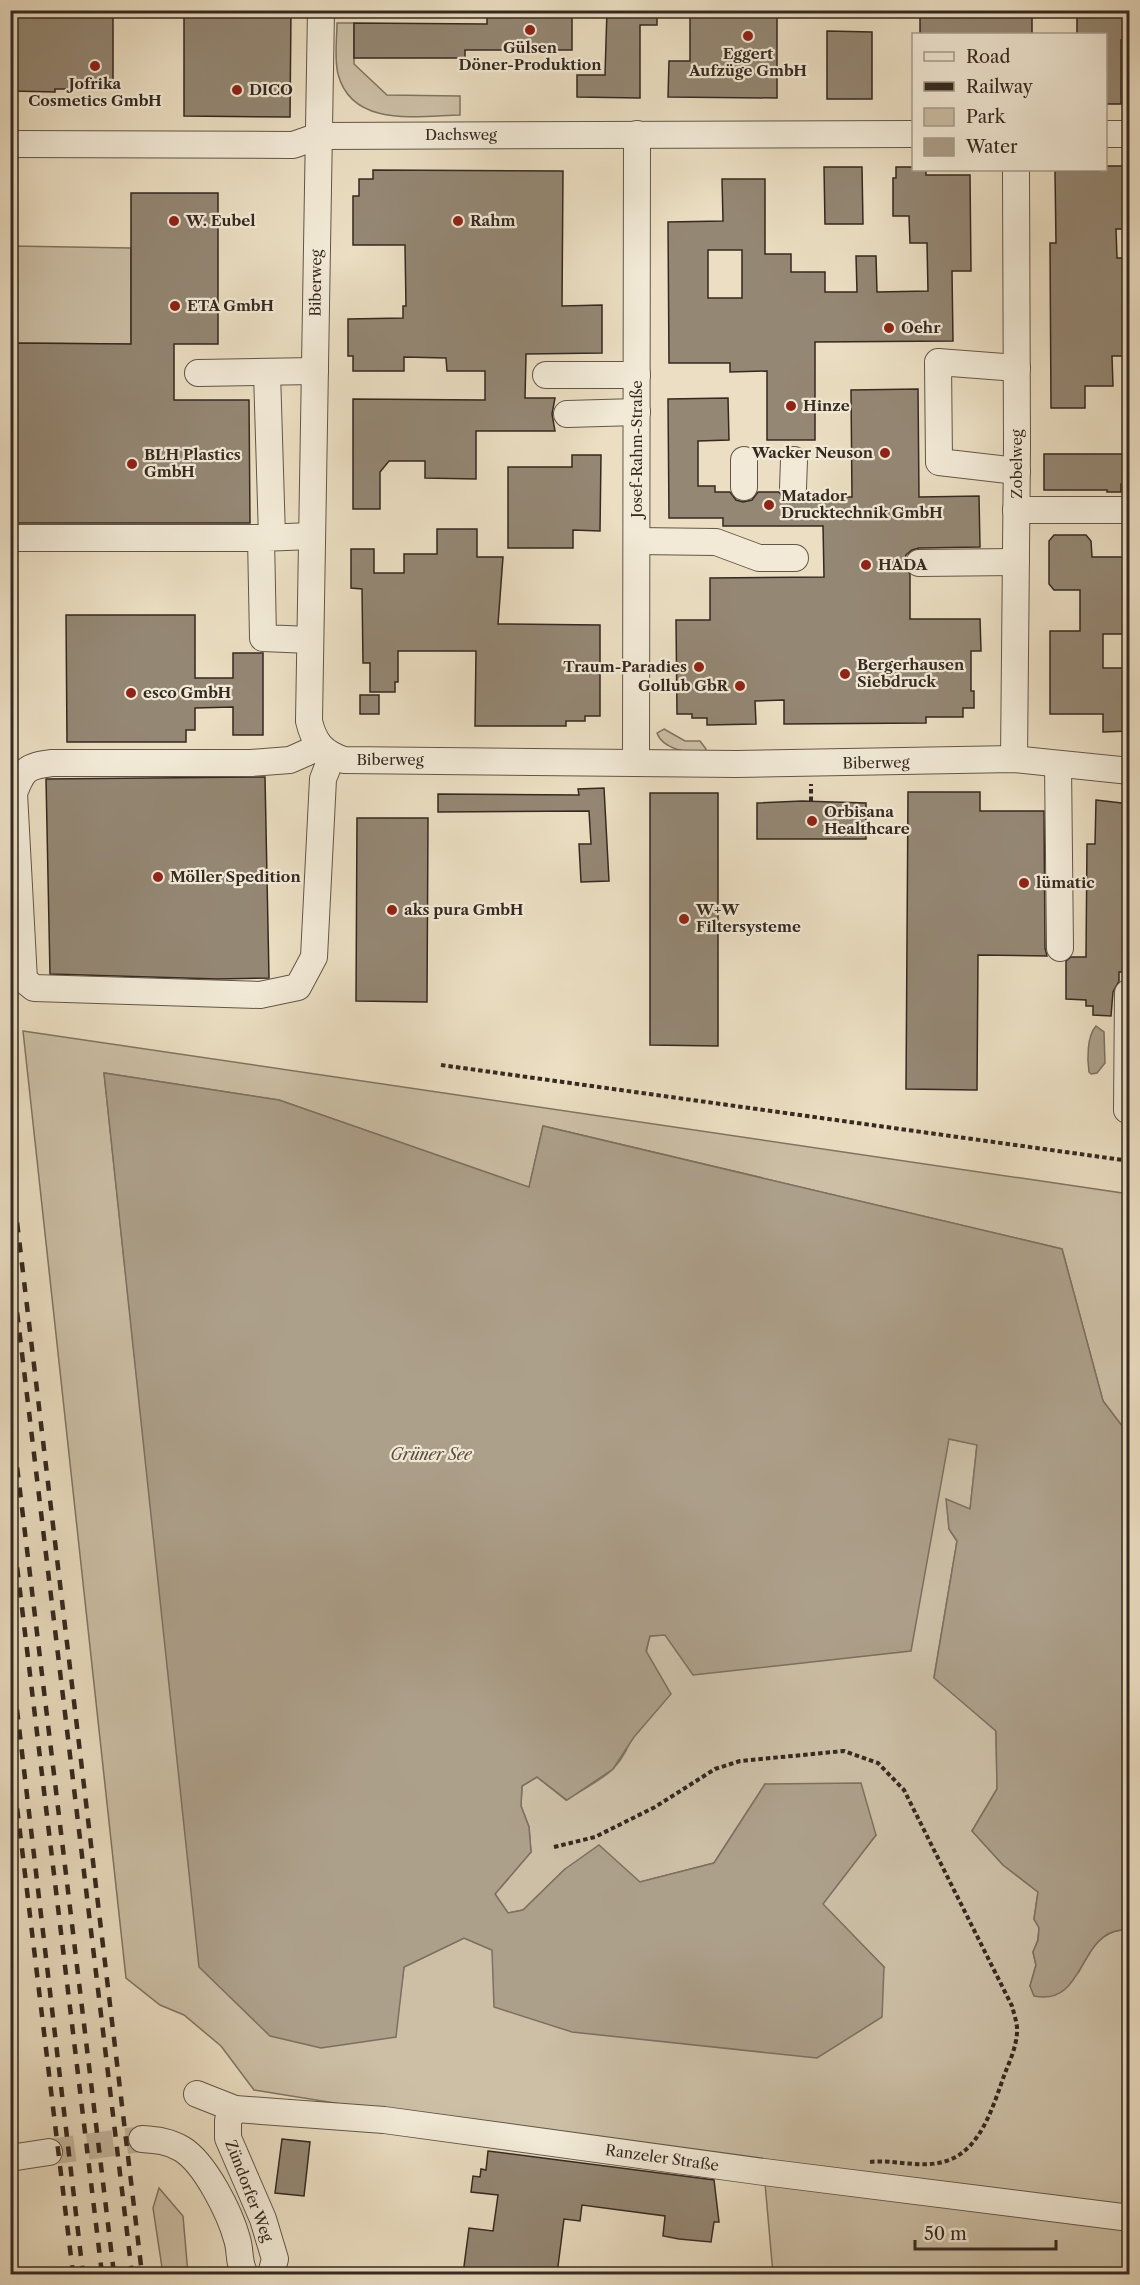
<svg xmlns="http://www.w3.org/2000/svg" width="1140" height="2285" font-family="'Libre Caslon Text',serif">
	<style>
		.green { fill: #ccbfa6; stroke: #807463; stroke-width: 1.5 }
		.water { fill: #ada08b; stroke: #7d7060; stroke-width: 1.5 }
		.building { fill: #948774; stroke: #352920; stroke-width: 1.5; fill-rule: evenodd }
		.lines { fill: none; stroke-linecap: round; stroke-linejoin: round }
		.minor-tunnel { stroke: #c7baa2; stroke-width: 26; stroke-dasharray: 26 13; stroke-linecap: butt }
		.minor-casing { stroke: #625648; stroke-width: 28 }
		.path { stroke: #352920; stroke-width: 4; stroke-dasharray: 4.5 3; stroke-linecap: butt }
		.minor { stroke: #f2ead7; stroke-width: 26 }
		.rail { stroke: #352920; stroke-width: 4.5; stroke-dasharray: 10 10; stroke-linecap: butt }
		.poi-dot { fill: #8f2418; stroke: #f2ead7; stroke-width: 2 }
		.labels { text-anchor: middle; stroke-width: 4.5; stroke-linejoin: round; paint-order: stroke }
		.poi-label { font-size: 15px; font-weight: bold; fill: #352920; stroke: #f2ead7; text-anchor: start }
		.street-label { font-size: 15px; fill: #352920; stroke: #f2ead7 }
		.water-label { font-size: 16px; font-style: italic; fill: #594d40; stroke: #f2ead7 }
	</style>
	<rect width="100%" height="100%" fill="#ebdec2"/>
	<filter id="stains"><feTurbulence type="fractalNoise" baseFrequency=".00333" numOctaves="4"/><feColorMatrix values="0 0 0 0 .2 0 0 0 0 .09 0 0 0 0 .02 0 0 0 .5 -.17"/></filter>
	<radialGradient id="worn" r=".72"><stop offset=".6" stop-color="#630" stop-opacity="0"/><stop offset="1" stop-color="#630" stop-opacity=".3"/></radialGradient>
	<g class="green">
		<path d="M337 23H354V64L387 95 460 96V115C418 116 352 128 338 74 334 58 337 39 337 23Z"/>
		<path d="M11 246 131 248V344L11 343Z"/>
		<path d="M664 729 685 741H700L706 749 705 753C689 753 663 750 657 733Z"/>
		<path d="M23 1031 1129 1194V1435L1103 1401 1062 1249 543 1126 529 1188 279 1100 104 1073 179 1768 395 2037 404 1967 464 1938 492 1950 884 1967 822 1904 876 1835 765 1784 714 1863 640 1882 565 1869 523 1910 508 1913 495 1894 531 1852 529 1827 521 1806 522 1786 537 1777 566 1800C580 1791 602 1780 613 1769 646 1734 637 1680 650 1636L665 1635 910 1651 948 1439 977 1444 970 1510 947 1500 949 1529 957 1541 934 1677 996 1731 997 1789 972 1831 1003 1865 1038 1892 1034 1919 1039 1927 1038 1940 1033 1952 1036 1965 1030 1986 1078 1973C1089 1954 1098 1932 1122 1930L1129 1940V2274H773L764 2172 254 2090 221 2046 184 2015 160 2005 126 1978Z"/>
		<path d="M159 2188 183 2216 188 2274H163L153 2208Z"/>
	</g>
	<g class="water">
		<path d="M1096 1026 1104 1032 1105 1063 1097 1073 1091 1074 1089 1072C1087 1059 1087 1036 1096 1026Z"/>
		<path d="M104 1073 279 1100 529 1187 543 1126 1062 1249 1103 1401 1129 1435V1940L1122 1930C1078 1933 1085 2007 1034 1996L1030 1986 1036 1965 1033 1952 1038 1940 1039 1928 1034 1919 1038 1892 1003 1865 972 1831 997 1789 996 1731 934 1678 957 1541 949 1529 946 1499 970 1509 977 1445 949 1439 911 1651 693 1675 665 1635 650 1636 646 1651 671 1694 634 1737 613 1769 567 1800 537 1777 522 1786 521 1806 529 1827 531 1852 495 1894 508 1913 523 1910 565 1869 599 1845 640 1882 714 1863 765 1784 861 1783 876 1835 823 1904 884 1967 882 2017 817 2058 572 2032 494 2007 492 1950 464 1938 404 1967 396 2037 321 2048 270 2036 199 1967Z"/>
	</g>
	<g class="building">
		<path d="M12 10H113V89H55V92L12 91Z"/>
		<path d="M184 10H291L290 117 184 116Z"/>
		<path d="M487 10H572V50H465V58H354V23L487 24Z"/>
		<path d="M607 10H657V25H640V98L577 97V75H605Z"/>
		<path d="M690 10H777V98L668 97 669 61H690Z"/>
		<rect x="920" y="10" width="112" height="24"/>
		<path d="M1077 10H1130V40H1121V104H1106V34H1077Z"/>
		<path d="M827 31 872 32V99H827Z"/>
		<path d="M1106 166H1130V229H1116L1117 258H1130V356H1112L1113 386H1085V408H1051L1050 243H1056L1055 171H1099V170H1106Z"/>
		<path d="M824 167H862L863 224H825Z"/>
		<path d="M896 167H914V170H926V175H970L971 271H952L953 341 815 342V440H767V371L730 372V363H669L668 222 723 221 722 179H765V254H791V272H825V292H857L856 256H876L877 292 928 291 927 243H910L909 216H893V178H896ZM708 250H742V298H708Z"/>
		<path d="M373 170 563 171 562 306 602 305V353L526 354 525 398H555L552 414 555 431H476V479L425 478V461H389L380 472V509H353V399L485 400V371H447L446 358 404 357V371H353V356H348V319L403 318V306H406L405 245H353V196H359V179H373Z"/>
		<path d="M131 193H218V344H174V400H249L250 523H14V343L131 344Z"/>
		<path d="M918 389 919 497 979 496 980 547 919 548 912 550 906 555 904 564 910 574V619H980L981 651H971V691H974V708H963V717H926V723L784 724V700L755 701 756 724 707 725V718H692V714H677L676 620H710V578L824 577 823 526H723V518H669L668 399 728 398 729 440 698 441V486H715V492H730L736 500 743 502 752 500 758 492H779L785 500 793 503 801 501 807 492H815V497H852L851 390Z"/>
		<path d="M1044 454H1130V484H1121V492H1107V490H1044Z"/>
		<path d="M572 455H601L600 531 573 530V548H508V467H572Z"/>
		<path d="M437 529H477V557H503L498 624 600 625V716H585V721H566V726H475L476 651H398V682H395V692H370V663H363L362 589 351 588V549H374V573H404V554H437Z"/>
		<path d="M1054 535H1086L1091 541 1092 557H1130V613H1125V634H1103V668H1130V731L1103 732V714H1050V631H1080V590H1054L1049 584V541Z"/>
		<path d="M66 615H195V678H233V653H263V735H233V707L195 708V730H186V742H67Z"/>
		<rect x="360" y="695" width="19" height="19"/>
		<path d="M265 777 269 978 217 979 50 974 46 779Z"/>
		<path d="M604 788 609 881 581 882 579 844H591L589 811 438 812V794L579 795 578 789Z"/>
		<path d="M908 792H980V811H1044L1045 948 1047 956 978 955 977 1090 906 1089Z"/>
		<path d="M650 793H718V1046L650 1045Z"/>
		<path d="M1096 800 1130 804V972H1119V981L1113 992 1111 1016 1093 1015V1006H1086V1000L1066 999V961L1071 957H1086L1087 844H1095Z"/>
		<path d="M802 801 866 803V839H757V803Z"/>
		<path d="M357 818H428L427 1002 356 1001Z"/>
		<path d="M282 2139 310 2142 304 2196 275 2193Z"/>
		<path d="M488 2151 714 2180 719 2222H714L711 2242 679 2239 663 2236 665 2216 582 2205 580 2221 564 2219 557 2274H463L469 2228 493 2231 498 2195 471 2192 473 2176 480 2177 481 2169 486 2170Z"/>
	</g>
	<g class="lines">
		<path class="minor-tunnel" d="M49 2152 142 2139"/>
		<defs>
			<g id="minor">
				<path d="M321 10 309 721C314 743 323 753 344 760L736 764 1014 759 1130 771"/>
				<path d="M1106 134H1130"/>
				<path d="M10 144 293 145 319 136 914 134"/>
				<path d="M267 372 272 537"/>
				<path d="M198 373 315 371"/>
				<path d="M546 375H637"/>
				<path d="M567 414 637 412"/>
				<path d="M744 460V487"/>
				<path d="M1017 471 939 462 938 362 1017 368"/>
				<path d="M793 488 794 460"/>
				<path d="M1016 510H1130"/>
				<path d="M10 538H261"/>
				<path d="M637 541 716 542 759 558H795"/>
				<path d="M919 563 1016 562"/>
				<path d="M310 640 263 638 261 538 312 536"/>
				<path d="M319 747 290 760 251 763H52C26 766 23 770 14 793L24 980 34 988 260 995 298 987 314 957 323 779 332 756"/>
				<path d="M1014 759 1017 447 1016 170"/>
				<path d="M636 763 637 134"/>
				<path d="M1058 764 1060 948"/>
				<path d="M1127 1110 1128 993"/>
				<path d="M197 2094 235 2109 384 2120 764 2172 1130 2218"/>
				<path d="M235 2109 228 2120V2138L263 2219 275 2259 271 2274"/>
				<path d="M142 2139C156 2140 169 2141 182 2149 205 2163 230 2213 237 2239 241 2251 238 2263 245 2274"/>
				<path d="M10 2158 49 2152"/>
			</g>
		</defs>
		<use href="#minor" class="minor-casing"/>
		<g class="path">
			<path d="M811 801V784"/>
			<path d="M441 1065 1130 1161"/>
			<path d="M554 1847 595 1837 655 1807 715 1769 740 1761 844 1751 878 1763 904 1790 1012 2006C1014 2014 1018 2025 1017 2033 1016 2047 1010 2061 1005 2073 994 2103 982 2148 949 2160 923 2170 896 2159 870 2162"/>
		</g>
		<use href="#minor" class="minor"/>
		<g class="rail">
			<path d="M10 1163 142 2274"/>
			<path d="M10 1253 132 2274"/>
			<path d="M10 1408 114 2274"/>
			<path d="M10 1508 102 2274"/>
			<path d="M10 1650 83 2274"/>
			<path d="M10 1749 73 2274"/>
		</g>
	</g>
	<g class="poi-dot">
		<circle cx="530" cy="30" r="6"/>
		<circle cx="748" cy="36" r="6"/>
		<circle cx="95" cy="66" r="6"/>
		<circle cx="237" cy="90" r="6"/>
		<circle cx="174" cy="221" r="6"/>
		<circle cx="458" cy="221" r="6"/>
		<circle cx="175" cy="306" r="6"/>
		<circle cx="889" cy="328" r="6"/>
		<circle cx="791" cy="406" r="6"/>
		<circle cx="885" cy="453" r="6"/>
		<circle cx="132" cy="464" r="6"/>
		<circle cx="769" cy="505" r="6"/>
		<circle cx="866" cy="565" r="6"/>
		<circle cx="699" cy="667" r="6"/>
		<circle cx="845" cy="674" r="6"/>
		<circle cx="740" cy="686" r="6"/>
		<circle cx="131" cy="693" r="6"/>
		<circle cx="812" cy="821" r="6"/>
		<circle cx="158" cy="877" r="6"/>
		<circle cx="1024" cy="883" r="6"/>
		<circle cx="392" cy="910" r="6"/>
		<circle cx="684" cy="919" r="6"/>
	</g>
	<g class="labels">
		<g class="poi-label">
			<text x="530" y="53" text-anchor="middle">Gülsen<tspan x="530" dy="17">Döner-Produktion</tspan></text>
			<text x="748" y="59" text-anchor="middle">Eggert<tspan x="748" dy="17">Aufzüge GmbH</tspan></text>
			<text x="95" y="89" text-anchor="middle">Jofrika<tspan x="95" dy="17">Cosmetics GmbH</tspan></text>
			<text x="249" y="95">DICO</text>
			<text x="186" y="226">W. Eubel</text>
			<text x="470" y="226">Rahm</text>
			<text x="187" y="311">ETA GmbH</text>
			<text x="901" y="333">Oehr</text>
			<text x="803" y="411">Hinze</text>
			<text x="873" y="458" text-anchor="end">Wacker Neuson</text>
			<text x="144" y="460">BLH Plastics<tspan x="144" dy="17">GmbH</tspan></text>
			<text x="781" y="501">Matador<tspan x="781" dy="17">Drucktechnik GmbH</tspan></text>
			<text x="878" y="570">HADA</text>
			<text x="857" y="670">Bergerhausen<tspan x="857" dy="17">Siebdruck</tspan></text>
			<text x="687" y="672" text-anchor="end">Traum-Paradies</text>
			<text x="728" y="691" text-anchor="end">Gollub GbR</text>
			<text x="143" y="698">esco GmbH</text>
			<text x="824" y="817">Orbisana<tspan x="824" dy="17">Healthcare</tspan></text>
			<text x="170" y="882">Möller Spedition</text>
			<text x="1036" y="888">lümatic</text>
			<text x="404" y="915">aks pura GmbH</text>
			<text x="696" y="915">W+W<tspan x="696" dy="17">Filtersysteme</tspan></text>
		</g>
		<g class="street-label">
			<text x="461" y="140">Dachsweg</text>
			<text transform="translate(316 283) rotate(-89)" y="5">Biberweg</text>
			<text transform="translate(637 449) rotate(-90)" y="5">Josef-Rahm-Straße</text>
			<text transform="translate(1017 464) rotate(-90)" y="5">Zobelweg</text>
			<text x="390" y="765">Biberweg</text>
			<text transform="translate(876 763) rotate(-1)" y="5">Biberweg</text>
			<text transform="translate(662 2158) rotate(8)" y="5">Ranzeler Straße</text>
			<text transform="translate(249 2191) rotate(69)" y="5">Zündorfer Weg</text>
		</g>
		<g class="water-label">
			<text x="431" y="1460">Grüner See</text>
		</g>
	</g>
	<rect width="1140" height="2285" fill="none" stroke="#ebdec2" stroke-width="36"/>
	<rect x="12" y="12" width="1116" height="2261" fill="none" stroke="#352920" stroke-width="3"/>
	<rect x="18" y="18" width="1104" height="2249" fill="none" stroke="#352920" stroke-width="1.5"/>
	<rect x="912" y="33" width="195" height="138" fill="#f2ead7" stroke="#a69d8e" stroke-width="1.5"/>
	<rect x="924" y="52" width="30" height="9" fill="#f2ead7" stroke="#a69d8e" stroke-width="1.5"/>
	<text x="966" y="63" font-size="18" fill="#352920">Road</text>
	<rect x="924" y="82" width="30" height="9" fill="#352920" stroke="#a69d8e" stroke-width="1.5"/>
	<text x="966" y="93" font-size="18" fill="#352920">Railway</text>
	<rect x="924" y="108" width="30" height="18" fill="#ccbfa6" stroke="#a69d8e" stroke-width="1.5"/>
	<text x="966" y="123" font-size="18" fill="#352920">Park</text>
	<rect x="924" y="138" width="30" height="18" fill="#ada08b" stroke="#a69d8e" stroke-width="1.5"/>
	<text x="966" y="153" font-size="18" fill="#352920">Water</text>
	<path d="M915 2240v9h141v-9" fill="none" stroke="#352920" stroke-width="3"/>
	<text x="924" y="2240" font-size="18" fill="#352920" stroke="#f2ead7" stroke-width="4.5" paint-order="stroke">50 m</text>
	<rect width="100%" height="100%" filter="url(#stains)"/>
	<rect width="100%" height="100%" fill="url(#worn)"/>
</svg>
